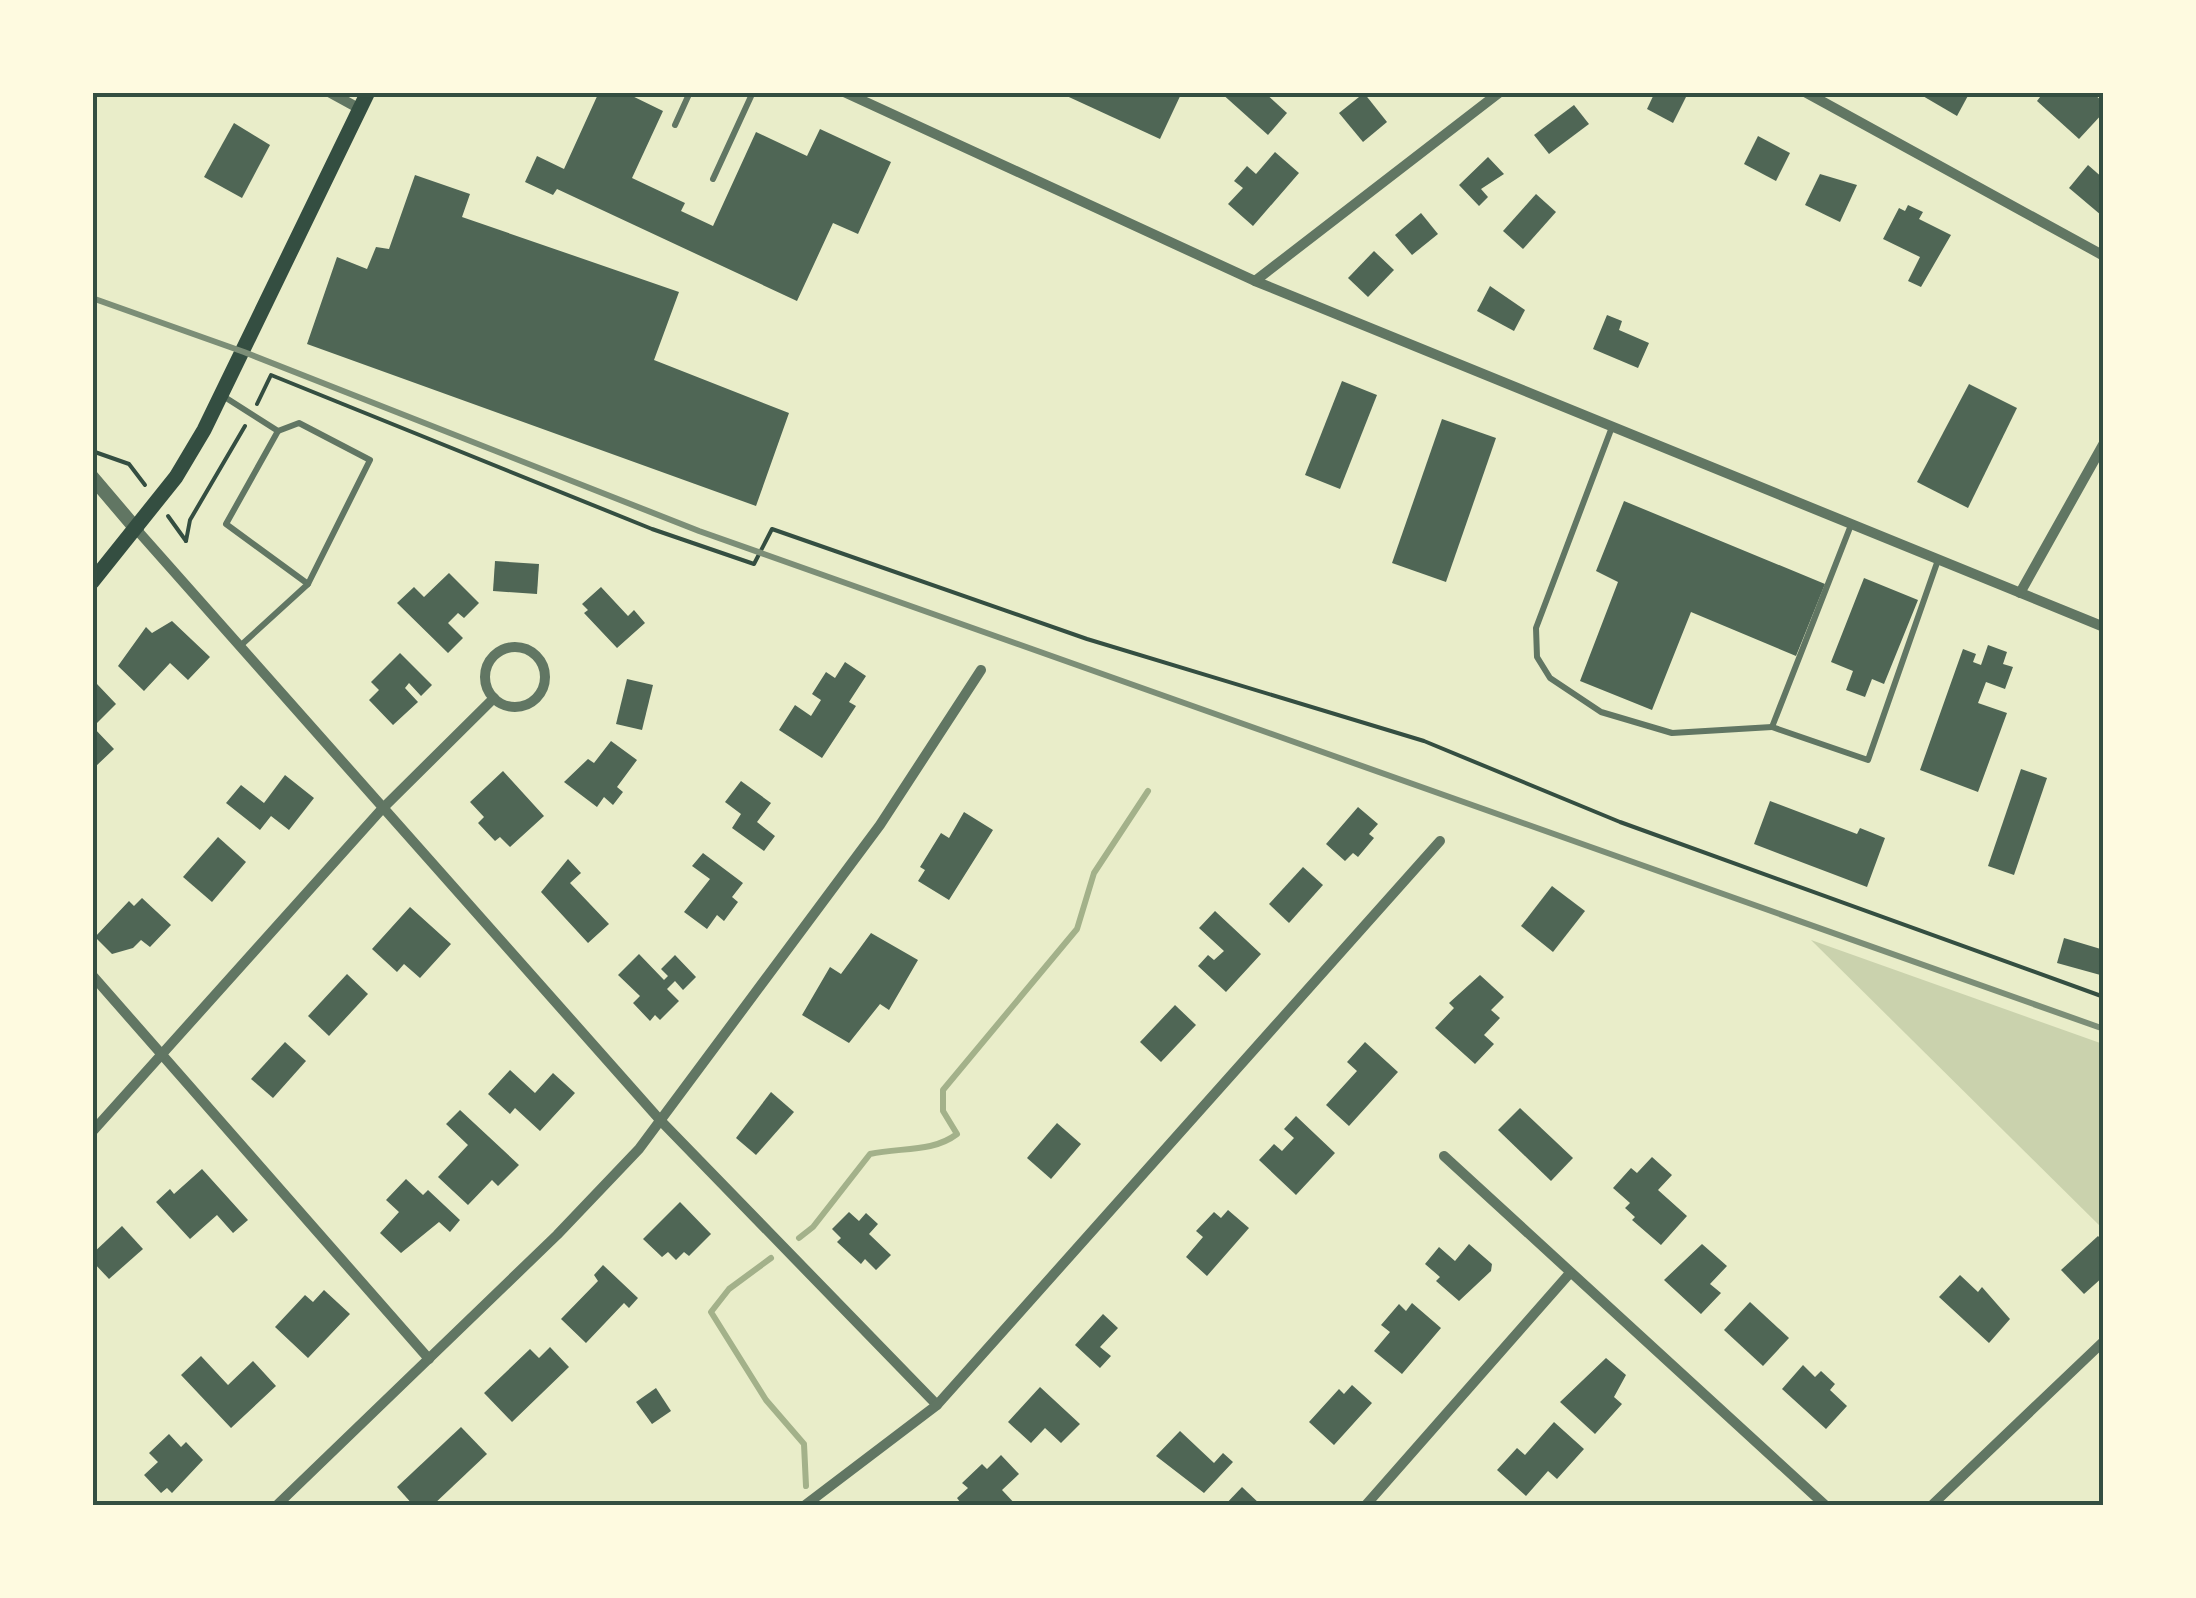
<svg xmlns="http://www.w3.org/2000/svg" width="2196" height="1598" font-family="Spectral,serif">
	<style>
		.green { fill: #cad2ad }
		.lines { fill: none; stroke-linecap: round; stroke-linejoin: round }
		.stream { stroke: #a3b18a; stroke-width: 6 }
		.building { fill: #4f6655 }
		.path { stroke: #344e41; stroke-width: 4 }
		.service { stroke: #617663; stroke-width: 6 }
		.minor { stroke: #617663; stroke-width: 10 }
		.tertiary { stroke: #617663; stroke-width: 14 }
		.secondary { stroke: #344e41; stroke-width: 15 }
		.rail { stroke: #7c8e77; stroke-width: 6 }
		.neatline { fill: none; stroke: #344e41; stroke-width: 4 }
	</style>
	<rect width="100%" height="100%" fill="#e9edc9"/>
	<path class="green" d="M1811 940 2103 1044V1229Z"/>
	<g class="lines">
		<g class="stream">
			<path d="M799 1238 813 1227 870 1154C900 1147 932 1153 957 1134L943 1111V1090L1077 929 1094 873 1148 791"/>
			<path d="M771 1258 729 1289 711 1312 766 1400 804 1444 806 1486"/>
		</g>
	</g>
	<g class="building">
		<path d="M599 92H624L663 111 632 178 685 203 681 211 713 226 756 132 807 156 820 129 891 162 858 234 833 223 797 301 557 189 553 195 525 182 537 156 564 169Z"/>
		<path d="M1058 92H1182L1160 139Z"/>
		<path d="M1220 92H1264L1287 113 1268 135Z"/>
		<path d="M1655 92 1687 95 1673 123 1647 109Z"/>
		<path d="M1916 92H1970L1957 116Z"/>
		<path d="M2044 92H2092L2104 103V112L2079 139 2037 101Z"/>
		<path d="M1364 93 1387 122 1363 142 1339 113Z"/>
		<path d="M1574 105 1589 124 1549 154 1534 135Z"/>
		<path d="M234 123 270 145 242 198 204 177Z"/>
		<path d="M1758 136 1790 153 1776 181 1744 164Z"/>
		<path d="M1275 152 1299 173 1253 226 1228 204 1243 188 1234 181 1247 166 1256 174Z"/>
		<path d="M1488 157 1504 174 1481 189 1488 197 1479 206 1459 185Z"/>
		<path d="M2088 165 2104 179 2101 215 2069 188Z"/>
		<path d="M1820 174 1857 185 1840 222 1805 205Z"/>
		<path d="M415 175 470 194 462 217 679 292 654 360 789 413 756 506 307 344 337 257 367 269 376 247 389 249Z"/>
		<path d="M1536 194 1556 212 1523 249 1503 231Z"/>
		<path d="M1908 205 1923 212 1919 219 1951 235 1921 287 1908 281 1920 257 1883 239 1899 208 1905 211Z"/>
		<path d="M1421 213 1438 234 1412 255 1395 235Z"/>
		<path d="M1374 251 1394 270 1368 297 1348 278Z"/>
		<path d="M1490 286 1525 310 1514 331 1477 311Z"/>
		<path d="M1607 315 1622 321 1619 330 1649 343 1638 368 1593 349Z"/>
		<path d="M1342 381 1377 395 1340 489 1305 475Z"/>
		<path d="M1969 384 2017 408 1968 508 1917 482Z"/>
		<path d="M1442 419 1496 438 1446 582 1392 563Z"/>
		<path d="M1624 501 1825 584 1796 656 1691 612 1652 710 1580 681 1618 582 1596 571Z"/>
		<path d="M495 561 539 564 537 594 493 591Z"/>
		<path d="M449 573 479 603 464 618 458 613 448 623 463 638 448 653 397 603 414 587 424 597Z"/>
		<path d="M1864 578 1918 600 1884 684 1872 679 1865 697 1846 690 1853 671 1831 662Z"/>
		<path d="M601 587 628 616 634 610 645 623 617 648 584 613 588 610 582 604Z"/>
		<path d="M172 621 210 657 188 680 170 663 144 691 118 666 146 627 152 633Z"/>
		<path d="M1988 645 2007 652 2003 664 2013 667 2005 689 1986 682 1978 703 2007 713 1978 792 1920 770 1963 649 1976 654 1973 662 1981 665Z"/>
		<path d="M400 653 432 685 421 696 409 683 405 688 418 702 393 725 369 700 379 690 371 682Z"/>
		<path d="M845 662 866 676 849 702 856 706 822 758 779 730 795 705 811 716 821 700 812 694 826 672 835 678Z"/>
		<path d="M627 679 653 685 642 730 616 724Z"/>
		<path d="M97 684 116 704 93 727 114 749 95 767 92 765V688Z"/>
		<path d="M611 741 637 760 617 787 623 792 613 805 604 797 597 807 564 782 588 759 594 763Z"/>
		<path d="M2021 769 2047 778 2014 875 1988 866Z"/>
		<path d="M503 771 544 816 510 847 500 837 495 841 478 823 484 817 470 802Z"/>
		<path d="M285 775 314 798 289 830 271 816 260 830 226 803 241 785 264 803Z"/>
		<path d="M741 781 771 803 757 822 775 836 764 851 732 828 741 814 725 802Z"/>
		<path d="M1770 801 1857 834 1860 828 1885 838 1867 887 1754 844Z"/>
		<path d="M1358 807 1378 824 1369 834 1374 838 1358 857 1353 853 1345 861 1326 844Z"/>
		<path d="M964 812 993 830 949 900 918 881 925 870 920 867 941 833 949 838Z"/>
		<path d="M218 837 246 862 212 902 183 877Z"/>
		<path d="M703 853 743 883 732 897 738 902 724 921 717 915 707 929 684 912 710 879 692 866Z"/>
		<path d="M568 859 581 873 570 883 609 924 588 943 541 892Z"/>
		<path d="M1303 867 1323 885 1289 923 1269 904Z"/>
		<path d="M1552 886 1585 911 1553 952 1521 926Z"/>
		<path d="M142 898 171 925 150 947 141 940 133 948 112 954 95 937 129 901 134 906Z"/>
		<path d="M410 907 451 944 420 978 404 964 397 972 372 949Z"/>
		<path d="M1215 911 1261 954 1226 992 1198 966 1208 955 1214 960 1224 951 1199 928Z"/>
		<path d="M871 933 918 960 889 1010 880 1004 849 1043 802 1015 830 967 841 974Z"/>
		<path d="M2064 938 2104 950V976L2057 963Z"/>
		<path d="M639 954 664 980 668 976 661 969 675 955 696 977 683 990 675 981 667 989 679 1001 660 1020 655 1015 650 1021 633 1003 640 996 618 975Z"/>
		<path d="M347 974 368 994 329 1036 308 1016Z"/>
		<path d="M1480 975 1504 997 1491 1010 1500 1018 1484 1035 1494 1044 1475 1064 1435 1028 1454 1008 1449 1003Z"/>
		<path d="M1175 1005 1196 1025 1161 1062 1140 1042Z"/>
		<path d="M285 1042 306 1061 273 1098 251 1079Z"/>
		<path d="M1365 1042 1398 1072 1349 1126 1326 1105 1357 1071 1347 1062Z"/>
		<path d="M510 1070 535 1093 553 1073 575 1093 540 1131 515 1108 510 1114 488 1094Z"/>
		<path d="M771 1092 794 1112 756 1155 736 1138Z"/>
		<path d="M1520 1108 1573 1158 1551 1181 1498 1130Z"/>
		<path d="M460 1110 519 1165 498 1186 492 1180 468 1205 438 1177 468 1145 446 1124Z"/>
		<path d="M1296 1116 1335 1153 1296 1195 1259 1160 1274 1144 1282 1151 1294 1138 1284 1129Z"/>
		<path d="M1057 1123 1081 1144 1051 1179 1027 1158Z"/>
		<path d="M1652 1157 1672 1175 1658 1190 1687 1216 1661 1245 1632 1220 1635 1217 1625 1208 1630 1203 1613 1188 1631 1168 1637 1173Z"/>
		<path d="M202 1169 248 1220 233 1233 217 1215 190 1239 156 1202 170 1189 174 1194Z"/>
		<path d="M406 1179 423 1195 428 1190 460 1220 450 1232 439 1222 401 1253 380 1233 399 1212 386 1200Z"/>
		<path d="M680 1202 711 1234 689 1256 684 1252 676 1260 668 1252 662 1257 643 1239Z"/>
		<path d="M1228 1210 1249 1228 1207 1276 1186 1257 1203 1237 1196 1231 1214 1212 1221 1218Z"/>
		<path d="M849 1212 859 1221 866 1213 878 1224 869 1234 891 1255 876 1270 865 1259 861 1264 837 1242 841 1238 832 1229Z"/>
		<path d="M122 1226 143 1249 109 1279 92 1261V1254Z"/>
		<path d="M2098 1236 2104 1242V1276L2084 1294 2061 1270Z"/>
		<path d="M1469 1244 1492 1264 1491 1271 1459 1301 1436 1281 1440 1277 1425 1264 1439 1247 1455 1261Z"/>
		<path d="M1702 1244 1727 1266 1710 1284 1721 1293 1701 1314 1664 1280Z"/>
		<path d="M603 1265 638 1298 629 1308 624 1303 586 1343 561 1319 598 1281 594 1275Z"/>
		<path d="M1960 1275 1978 1292 1982 1287 2010 1319 1989 1343 1939 1297Z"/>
		<path d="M324 1290 350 1314 308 1358 275 1327 305 1295 313 1302Z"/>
		<path d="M1750 1302 1789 1338 1763 1366 1724 1330Z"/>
		<path d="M1412 1303 1441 1328 1402 1374 1374 1351 1390 1332 1381 1325 1399 1304 1406 1311Z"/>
		<path d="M1103 1314 1118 1328 1100 1347 1111 1356 1100 1368 1075 1345Z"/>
		<path d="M550 1347 569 1367 512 1422 484 1393 530 1349 539 1358Z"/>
		<path d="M201 1356 228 1385 253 1361 276 1386 231 1428 181 1375Z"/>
		<path d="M1606 1358 1626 1375 1614 1397 1622 1404 1595 1434 1560 1402Z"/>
		<path d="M1803 1365 1815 1377 1821 1371 1835 1384 1830 1390 1847 1406 1826 1429 1782 1389Z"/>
		<path d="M1352 1385 1372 1403 1334 1445 1309 1422 1339 1389 1344 1394Z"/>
		<path d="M1040 1387 1080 1424 1061 1443 1045 1428 1031 1443 1008 1422Z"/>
		<path d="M656 1388 671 1411 652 1424 636 1402Z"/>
		<path d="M1554 1422 1584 1449 1557 1479 1548 1471 1526 1496 1497 1470 1517 1448 1525 1455Z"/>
		<path d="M461 1427 487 1454 432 1506H414L397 1487Z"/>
		<path d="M1180 1431 1214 1463 1223 1453 1233 1462 1204 1493 1156 1456Z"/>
		<path d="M169 1434 181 1447 186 1442 203 1460 172 1493 167 1488 161 1493 144 1475 158 1462 149 1453Z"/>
		<path d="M1001 1455 1019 1474 1002 1490 1017 1506H963L957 1498 968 1488 962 1483 982 1464 987 1469Z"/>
		<path d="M1242 1487 1262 1506H1224Z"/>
	</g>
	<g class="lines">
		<g class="path">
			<path d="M257 404 271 375 652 529 754 564 772 529 1087 639 1424 741 1620 822 2104 997"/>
			<path d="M92 451 129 464 145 485"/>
			<path d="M168 516 186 541"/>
			<path d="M186 541 190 520 245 426"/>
		</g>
		<g class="service">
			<path d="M675 125 690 92"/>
			<path d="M713 179 753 92"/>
			<path d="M223 396 278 431 226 524 308 584 239 647"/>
			<path d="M1612 427 1536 628 1537 657 1550 678 1601 712 1672 733 1772 727"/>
			<path d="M278 431 299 423 370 460 308 584"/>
			<path d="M1851 525 1772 727 1868 760 1938 560"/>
		</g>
		<g class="minor">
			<path d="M329 92 360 109"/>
			<path d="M844 92 1255 281 2104 627"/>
			<path d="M1805 92 2104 256"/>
			<path d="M1255 281 1500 92"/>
			<path d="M137 530 660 1120 937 1405"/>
			<path d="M2020 593 2104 443"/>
			<circle cx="515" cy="677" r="30"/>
			<path d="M92 975 429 1359"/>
			<path d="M92 1132 381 810 494 698"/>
			<path d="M1444 1156 1826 1506"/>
			<path d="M276 1506 557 1235 639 1149 880 825 981 670"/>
			<path d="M804 1506 937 1405 1440 841"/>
			<path d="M1365 1506 1570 1273"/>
			<path d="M1931 1506 2104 1341"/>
		</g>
		<path class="tertiary" d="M92 477 137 530"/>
		<path class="secondary" d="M92 582 176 477 204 430 368 92"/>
		<path class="rail" d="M92 298 244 352 699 531 2104 1029"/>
	</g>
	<rect width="2196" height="1598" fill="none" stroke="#fefae0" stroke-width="190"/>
	<rect x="95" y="95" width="2006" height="1408" class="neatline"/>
</svg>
